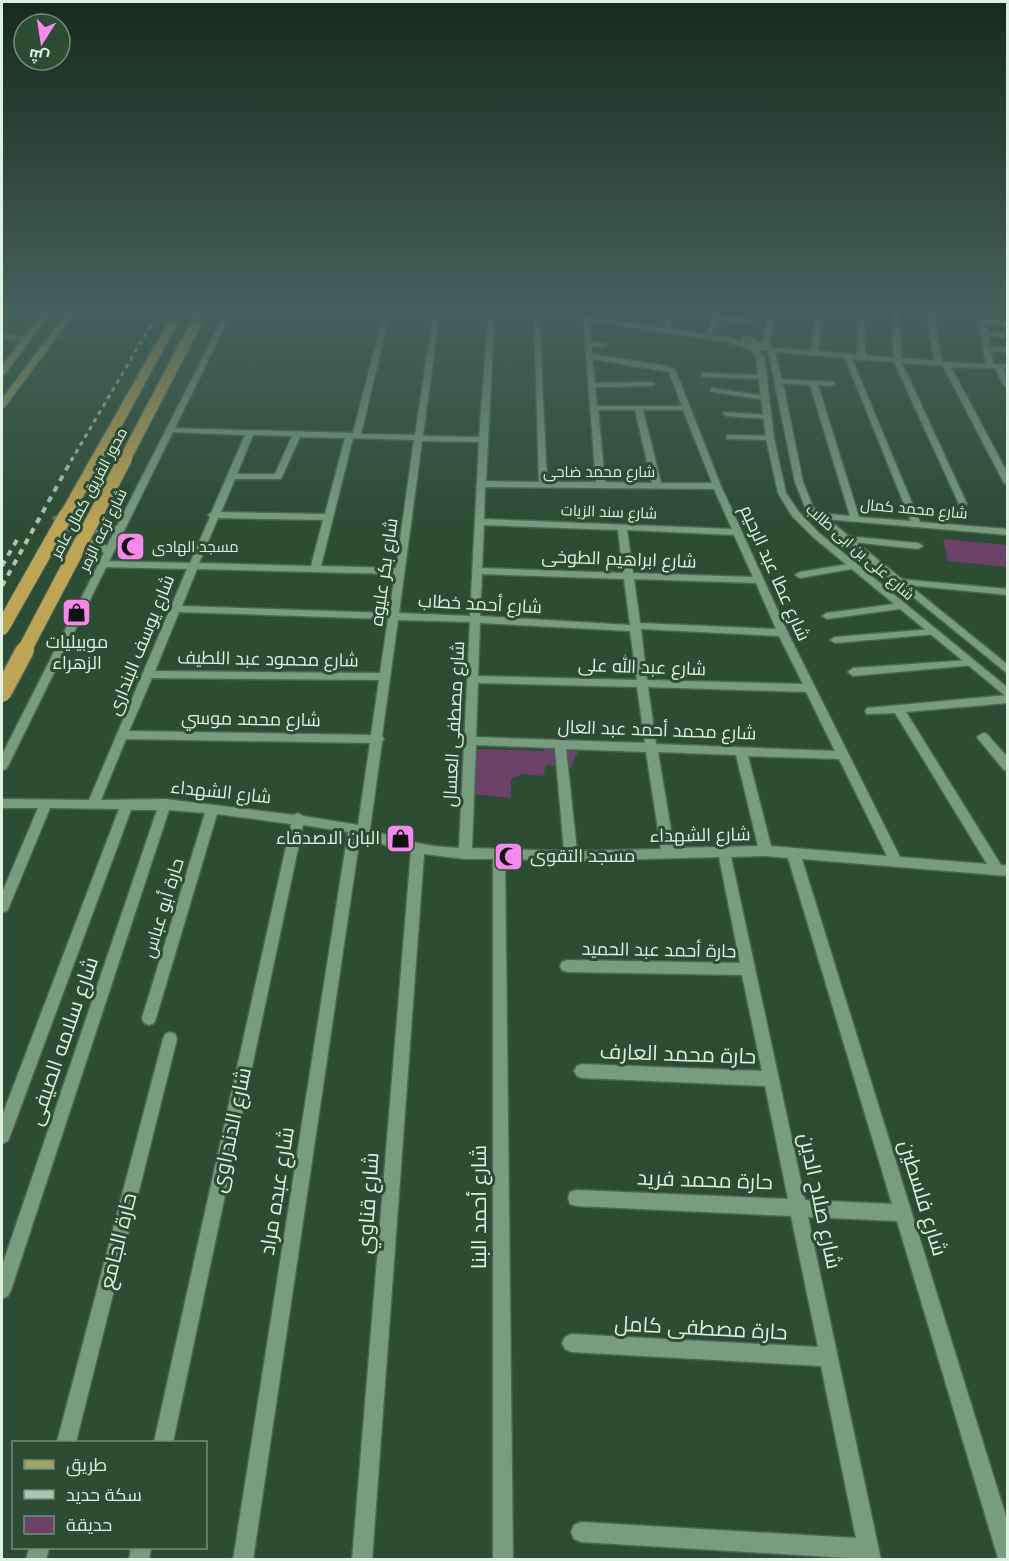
<svg xmlns="http://www.w3.org/2000/svg" width="1009" height="1561" font-family="'Fira Sans',Cairo,sans-serif">
	<style>
		.green { fill: #6c4268 }
		.lines { fill: none; stroke-linecap: round; stroke-linejoin: round }
		.minor-casing { stroke: #4a6753; stroke-width: 3 }
		.tertiary-casing { stroke: #4a6753; stroke-width: 3 }
		.primary-casing { stroke: #4a6753; stroke-width: 3 }
		.motorway-casing { stroke: #4a6753; stroke-width: 3 }
		.minor { fill: #789c80; fill-rule: evenodd }
		.tertiary { fill: #789c80; fill-rule: evenodd }
		.primary { fill: #a2a166; fill-rule: evenodd }
		.motorway { fill: #bea455; fill-rule: evenodd }
		.rail-far1 { stroke: #aec5b3; stroke-width: 3; stroke-dasharray: 4.5 4.5; stroke-linecap: butt }
		.rail { stroke: #aec5b3; stroke-width: 4; stroke-dasharray: 6 6; stroke-linecap: butt }
		.motorway-bridge-far2-casing { stroke: #4a6753; stroke-width: 14; stroke-linecap: butt }
		.motorway-bridge-far1-casing { stroke: #4a6753; stroke-width: 16; stroke-linecap: butt }
		.motorway-bridge-casing { stroke: #4a6753; stroke-width: 21; stroke-linecap: butt }
		.motorway-bridge-far2 { stroke: #bea455; stroke-width: 11 }
		.motorway-bridge-far1 { stroke: #bea455; stroke-width: 14 }
		.motorway-bridge { stroke: #bea455; stroke-width: 18 }
		.labels { text-anchor: middle; stroke-width: 6; stroke-linejoin: round; paint-order: stroke }
		.far-street-label { font-size: 15px; fill: #def1e2; stroke: #2c4c34 }
		.far-poi-label { font-size: 15px; fill: #def1e2; stroke: #2c4c34; text-anchor: start }
		.street-label { font-size: 18px; fill: #def1e2; stroke: #2c4c34 }
		.poi-label { font-size: 18px; fill: #def1e2; stroke: #2c4c34 }
		.near-street-label { font-size: 21px; fill: #def1e2; stroke: #2c4c34 }
	</style>
	<rect width="100%" height="100%" fill="#2c4c34"/>
	<g class="green">
		<path d="M943 539 1007 545V567L948 561Z"/>
		<path d="M544 745 580 746 571 768 546 765 543 776 522 774 511 779V798L471 794 475 749 544 751Z"/>
	</g>
	<g class="lines">
		<defs>
			<g id="minor">
				<path d="M385 308H391L361 434 415 435 433 316 436 314 439 316 423 436 479 437 489 308H495L486 481 539 482 534 312 539 313 547 482H596L583 319 588 320 591 341 608 345 604 347 591 346 592 354 666 366 675 369 721 486 788 633 900 857 987 864 895 713 867 714 865 711 867 708 1008 695V703L906 712 1001 865 1008 866V876L802 859 1008 1523V1560L998 1558 897 1221 808 1217 881 1560 581 1542 574 1539 571 1532 574 1525 581 1522 856 1538 821 1366 571 1352 565 1349 562 1343 565 1337 571 1334 818 1347 791 1216 576 1206 570 1204 568 1198 570 1192 576 1190 788 1199 765 1086 582 1078 577 1076 574 1071 577 1066 582 1064 762 1071 742 975 567 972 562 970 560 966 562 962 567 960 740 963 719 857 571 861 505 859 513 1560H493V859H465L424 854 372 1560H352L411 851 390 847 360 836 253 1560H233L348 832 303 825 173 1442H154L291 824 217 814 156 1018 154 1023 149 1025 144 1023 142 1018 205 813 169 810 11 1290 8 1296 2 1299V1266L157 810H131L10 1136 8 1141 2 1144V1116L119 809 50 808 9 907 7 911 2 912V893L38 808H2V799L89 800 187 569 103 567 98 564 103 561 190 563 210 517 208 515 211 513 245 435 170 432 166 430 167 428 353 433ZM592 359 669 372 682 406H597L595 387 652 386 656 384 652 382 595 383ZM598 410H635L652 483 605 482ZM643 410H683L712 483H661ZM253 435 292 436 275 474H237ZM300 437 345 438 325 514 221 512 235 479H281ZM353 438 414 440 396 568 321 566ZM422 441 479 442 470 616 399 613ZM485 487 714 489 732 529 484 519ZM218 518 323 520 311 566 199 563ZM484 525 618 530 623 573 482 568ZM627 530 734 535 753 577 633 573ZM197 569 395 574 389 613 182 606ZM482 574 624 579 630 625 480 616ZM634 579 756 583 776 629 640 623ZM179 612 388 619 380 673 155 671ZM398 620 470 622 459 848C428 847 398 840 370 829L382 742 384 739 382 736ZM480 623 630 631 637 680 478 676ZM641 629 779 636 803 684 647 680ZM152 678 379 680 371 735 129 731ZM478 683 637 687 645 743 476 737ZM648 687 806 692 835 751 656 744ZM126 739 370 743 358 825 303 816 298 813 294 815 165 799 101 800ZM476 745 555 748 564 851 472 848ZM566 749 646 752 661 849 577 851ZM658 752 736 755 758 846 674 848ZM748 756 839 759 887 856 771 846ZM766 856 788 858 892 1204 805 1200 731 857Z"/>
				<path d="M576 308H582L576 315 573 313Z"/>
				<path d="M671 308H677L670 326 667 328 664 326Z"/>
				<path d="M714 308H720L718 315 752 319 755 321 752 323 717 319 714 332 708 333Z"/>
				<path d="M770 308H776L770 345 767 347 811 351 816 308H822L818 351 857 355 858 308H864L865 355 893 358V308H899L901 358 935 361 929 335V308H935L937 335 942 362 986 364 976 308H982L985 319 1008 322V326L985 323 987 332 1008 334V338L988 336 990 346 1008 348V352L991 351 993 364H1008V368H1003L1008 377V388L1004 386 995 368 951 367 1008 474V485L1004 483 943 366 902 363 967 504 963 507 959 504 894 362 852 359 920 522 1008 529V535L814 518 812 516 817 513 850 516 810 385 780 383 776 381 777 379 834 382 835 384 831 386 818 385 859 517 911 521 845 358 753 350 749 348 753 346 765 347 762 345Z"/>
				<path d="M68 314 115 315 118 317 115 319 66 317V315Z"/>
				<path d="M2 335 27 336 31 338 27 340 2 339Z"/>
				<path d="M702 373 764 375 768 377 764 379 705 377H702Z"/>
				<path d="M711 388 766 396 770 398 766 400 714 392H711Z"/>
				<path d="M724 412 768 415 772 417 768 419 727 416 723 414Z"/>
				<path d="M727 435 770 436 774 438 770 440 730 439H727Z"/>
				<path d="M846 536 918 543 923 546 918 549 843 541 841 539Z"/>
				<path d="M854 563 857 564V568L800 578 795 575 800 572Z"/>
				<path d="M899 579 1008 589V595L896 584 894 582Z"/>
				<path d="M902 603 907 606 906 608 827 619 822 616 827 613Z"/>
				<path d="M933 629 937 630 938 632 937 634 835 643 830 640 835 637Z"/>
				<path d="M971 660 975 661 976 663 975 665 853 676 848 672 853 668Z"/>
				<path d="M983 733 987 734 1008 758V771L1004 770 979 740 977 737Z"/>
				<path d="M170 1032 175 1034 177 1039 76 1442H57L163 1039 165 1034Z"/>
				<path d="M29 1548H49L46 1560H26Z"/>
				<path d="M131 1548H151L149 1560H129Z"/>
			</g>
			<g id="tertiary">
				<path d="M228 308H234L8 766 6 769 2 770V755L104 553C86 536 63 547 43 553L38 550C56 536 88 534 107 546L114 532C91 537 69 539 53 518L58 515C64 518 67 524 73 527 86 534 104 529 117 526Z"/>
				<path d="M509 308H522L729 338 756 346 764 356 774 438 786 493 799 512 819 533 1008 688V698L813 537 792 516 778 493 766 438 756 356 750 350 728 342Z"/>
				<path d="M742 336H748L775 350 785 393 803 482 813 507 1008 665V674L806 510 795 482 768 351 742 340Z"/>
			</g>
			<g id="primary">
				<path d="M46 308H54L5 374 2 375V366Z"/>
				<path d="M70 308H78L5 407 2 408V399Z"/>
			</g>
			<path id="motorway" d="M176 308H186L73 515 66 519 61 518 59 515Z"/>
		</defs>
		<use href="#minor" class="minor-casing"/>
		<use href="#tertiary" class="tertiary-casing"/>
		<use href="#primary" class="primary-casing"/>
		<use href="#motorway" class="motorway-casing"/>
		<use href="#minor" class="minor"/>
		<use href="#tertiary" class="tertiary"/>
		<use href="#primary" class="primary"/>
		<use href="#motorway" class="motorway"/>
		<path class="rail-far1" d="M71 461 161 308"/>
		<g class="rail">
			<path d="M2 566 18 538"/>
			<path d="M2 586 72 459"/>
		</g>
		<defs>
			<path id="motorway-bridge-far2" d="M124 461 204 308"/>
			<g id="motorway-bridge-far1">
				<path d="M2 628 66 515"/>
				<path d="M24 651 125 459"/>
			</g>
			<path id="motorway-bridge" d="M2 693 25 650"/>
		</defs>
		<use href="#motorway-bridge-far2" class="motorway-bridge-far2-casing"/>
		<use href="#motorway-bridge-far1" class="motorway-bridge-far1-casing"/>
		<use href="#motorway-bridge" class="motorway-bridge-casing"/>
		<use href="#motorway-bridge-far2" class="motorway-bridge-far2"/>
		<use href="#motorway-bridge-far1" class="motorway-bridge-far1"/>
		<use href="#motorway-bridge" class="motorway-bridge"/>
	</g>
	<linearGradient id="sky" x2="0" y2="1"><stop stop-color="#182a1d"/><stop offset="0.59" stop-color="#45615c"/><stop offset="1" stop-color="#45615c" stop-opacity="0"/></linearGradient>
	<rect width="1009" height="526" fill="url(#sky)"/>
	<defs>
		<symbol id="mosque-square" viewBox="-11 -11 22 22"><rect x="-9" y="-9" width="18" height="18" rx="4" fill="#f788ec" stroke="#2c4c34"/><path d="M3.5-4.9A6 6 0 1 0 3.5 4.9A5 5 0 1 1 3.5-4.9Z" fill="#111"/></symbol>
		<symbol id="shop-square" viewBox="-11 -11 22 22"><rect x="-9" y="-9" width="18" height="18" rx="4" fill="#f788ec" stroke="#2c4c34"/><path d="M-5-2.5h2.3a2.7 3.5 0 0 1 5.4 0H5L5.5 6h-11ZM-1.5-2.5h3a1.5 2.3 0 0 0-3 0Z" fill="#111"/></symbol>
	</defs>
	<g fill-rule="evenodd">
		<use href="#mosque-square" x="114" y="530" width="33" height="33"/>
		<use href="#shop-square" x="60" y="596" width="33" height="33"/>
		<use href="#shop-square" x="384" y="822" width="33" height="33"/>
		<use href="#mosque-square" x="492" y="840" width="33" height="33"/>
	</g>
	<g class="labels">
		<g class="far-street-label">
			<text x="599" y="477">شارع محمد ضاحى</text>
			<text transform="translate(89 493) rotate(-62)" y="5">محور الفريق كمال عامر</text>
			<text transform="translate(914 509) rotate(5)" y="5">شارع محمد كمال</text>
			<text transform="translate(609 512) rotate(2)" y="5">شارع سند الزيات</text>
			<text transform="translate(103 530) rotate(-64)" y="5">شارع ترعه الزمر</text>
			<text transform="translate(860 552) rotate(41)" y="5">شارع على بن ابى طالب</text>
		</g>
		<g class="far-poi-label">
			<text x="152" y="552">مسجد الهادى</text>
		</g>
		<g class="street-label">
			<text transform="translate(619 559) rotate(2)" y="6">شارع ابراهيم الطوخى</text>
			<text transform="translate(384 572) rotate(-82)" y="6">شارع بكر عليوه</text>
			<text transform="translate(775 573) rotate(66)" y="6">شارع عطا عبد الرحيم</text>
			<text transform="translate(480 604) rotate(3)" y="6">شارع أحمد خطاب</text>
			<text transform="translate(141 645) rotate(-68)" y="6">شارع يوسف البندارى</text>
			<text transform="translate(268 659) rotate(1)" y="6">شارع محمود عبد اللطيف</text>
			<text transform="translate(642 667) rotate(2)" y="6">شارع عبد الله على</text>
			<text transform="translate(251 719) rotate(1)" y="6">شارع محمد موسي</text>
			<text transform="translate(454 724) rotate(-87)" y="6">شارع مصطفى العسال</text>
			<text transform="translate(657 730) rotate(2)" y="6">شارع محمد أحمد عبد العال</text>
			<text transform="translate(221 792) rotate(6)" y="6">شارع الشهداء</text>
			<text transform="translate(700 835) rotate(-1)" y="6">شارع الشهداء</text>
			<text transform="translate(163 908) rotate(-73)" y="6">حارة أبو عباس</text>
			<text transform="translate(659 950) rotate(1)" y="6">حارة أحمد عبد الحميد</text>
		</g>
		<g class="poi-label">
			<text x="77" y="648">موبيليات<tspan x="77" dy="21">الزهراء</tspan></text>
			<text x="380" y="844" text-anchor="end">البان الاصدقاء</text>
			<text x="530" y="862" text-anchor="start">مسجد التقوى</text>
		</g>
		<g class="near-street-label">
			<text transform="translate(63 1041) rotate(-71)" y="7">شارع سلامه الصيفى</text>
			<text transform="translate(678 1054) rotate(2)" y="7">حارة محمد العارف</text>
			<text transform="translate(231 1130) rotate(-78)" y="7">شارع الدندراوى</text>
			<text transform="translate(705 1180) rotate(2)" y="7">حارة محمد فريد</text>
			<text transform="translate(277 1191) rotate(-81)" y="7">شارع عبده مراد</text>
			<text transform="translate(923 1198) rotate(73)" y="7">شارع فلسطين</text>
			<text transform="translate(820 1201) rotate(78)" y="7">شارع صلاح الدين</text>
			<text transform="translate(368 1203) rotate(-86)" y="7">شارع قناوي</text>
			<text transform="translate(479 1207) rotate(-90)" y="7">شارع أحمد البنا</text>
			<text transform="translate(118 1241) rotate(-76)" y="7">حارة الجامع</text>
			<text transform="translate(701 1328) rotate(3)" y="7">حارة مصطفى كامل</text>
		</g>
	</g>
	<rect width="1009" height="1561" fill="none" stroke="#def1e2" stroke-width="6"/>
	<rect x="12" y="1441" width="195" height="108" fill="#2c4c34" stroke="#738e7a" stroke-width="1.5"/>
	<rect x="24" y="1460" width="30" height="9" fill="#a2a166" stroke="#738e7a" stroke-width="1.5"/>
	<text x="66" y="1471" font-size="18" fill="#def1e2">طريق</text>
	<rect x="24" y="1490" width="30" height="9" fill="#aec5b3" stroke="#738e7a" stroke-width="1.5"/>
	<text x="66" y="1501" font-size="18" fill="#def1e2">سكة حديد</text>
	<rect x="24" y="1516" width="30" height="18" fill="#6c4268" stroke="#738e7a" stroke-width="1.5"/>
	<text x="66" y="1531" font-size="18" fill="#def1e2">حديقة</text>
	<g transform="translate(42 42) rotate(192)"><circle r="28" fill="#2c4c34" stroke="#738e7a" stroke-width="1.5"/>
	<path d="M0-4.5L10 22L0 15L-10 22Z" fill="#f788ec"/>
	<text y="-9" font-size="16" font-weight="bold" text-anchor="middle" fill="#def1e2">ش</text>
	</g>
</svg>
